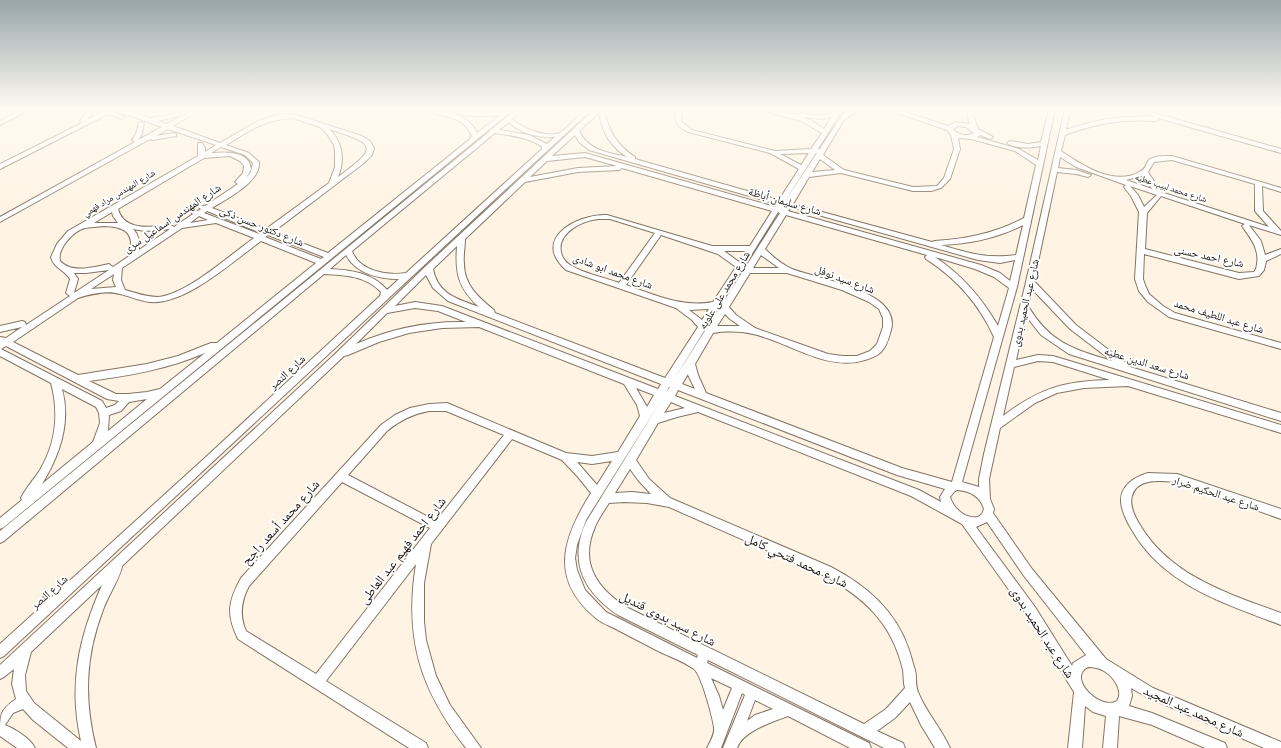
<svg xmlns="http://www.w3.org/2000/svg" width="1281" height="748" font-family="'Noto Sans','Noto Naskh Arabic',sans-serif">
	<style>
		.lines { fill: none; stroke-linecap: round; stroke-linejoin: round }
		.minor-casing { stroke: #827564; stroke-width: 2 }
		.minor { fill: #fff; fill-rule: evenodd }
		.labels { text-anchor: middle; stroke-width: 4; stroke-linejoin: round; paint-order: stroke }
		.far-street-label { font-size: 9px; fill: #17120b; stroke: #fff }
		.street-label { font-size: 11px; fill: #17120b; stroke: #fff }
		.near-street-label { font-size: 13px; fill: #17120b; stroke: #fff }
	</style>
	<rect width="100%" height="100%" fill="#fff3e3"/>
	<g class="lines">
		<defs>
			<g id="minor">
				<path d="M23 109H31L0 125V121Z"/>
				<path d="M88 109H94L87 120 102 112 96 109H123L150 118 179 113 182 115 157 121 167 124 194 109H202L173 126 220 143 258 121 276 115 293 114 362 136 370 141 374 148 372 155 364 163 273 232 328 253 469 140 472 136C462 113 442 119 425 109 444 109 469 114 477 133L500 115C484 117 462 118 448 109L486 113 514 109 4 527 0 529V518L22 500 21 498C26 488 34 479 40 470 56 443 59 413 51 383L0 356V337L6 338 22 327 0 332V326L22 321 25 322 26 325 70 296 66 293 70 279C64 269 54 269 51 257L57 244 68 231 198 156V143H202L205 148V152L216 145 168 129 156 136 174 133 176 134V136L153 140 150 139 0 222V217L135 142 132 140 136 134 139 122 144 123 142 134 138 140 162 127 114 110 112 112 125 117 122 119 108 114 0 169V164L82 123 80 121ZM293 118 320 127 327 134 334 145 335 152V167L329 183 266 229 212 208C226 199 261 182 259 162L249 153 226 145C251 130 263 120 293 118ZM329 129C376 144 379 147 338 177 345 160 343 142 329 129ZM221 147 245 155 253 163 251 172 246 178 251 170C250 150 225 152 211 153ZM230 156 240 161 244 166 243 173 235 182 238 184 205 206 199 205 198 207 201 209 198 211 192 210 191 212 193 214 174 227C170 224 166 225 161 226 144 228 123 228 118 209L204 158ZM207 211 261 233 259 234 204 213ZM112 212 113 216 118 223H94ZM199 216 208 220 190 223ZM216 223 254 238C230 255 186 295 158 297 146 297 136 293 125 290L121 280 122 268 182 228ZM104 226C122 227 133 230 131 250L135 252 113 267 109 264C94 267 72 274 60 261 57 249 73 231 85 228 90 227 98 227 104 226ZM133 229 145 231 170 229 139 250C139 241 139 235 133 229ZM268 235 324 257 321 259 265 237ZM261 241 316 263 217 343H211L178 356 147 364 78 375 13 342 78 298C91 294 107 290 120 294 130 296 139 301 150 302 186 305 233 261 261 241ZM109 270 74 293 78 279 74 273H86ZM114 274 113 280 116 287 91 289ZM6 346 107 399 119 401 115 405 106 408 102 401 1 349ZM205 353 160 389 147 392 128 394H116L89 381C128 376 168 369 205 353ZM62 389 96 407 99 413 100 423 93 442 42 484C60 455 71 422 62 389ZM147 399 108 431 109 415 121 411 129 402Z"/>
				<path d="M517 109H524L512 119C522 128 546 138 559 133 566 130 579 115 585 109H592L4 656 0 658V644L207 456 380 296 381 292C366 276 345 275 324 274L4 541 0 543V531L489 132 490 130 492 129ZM509 122C520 134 539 138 555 137L547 144 529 135 499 130ZM495 133C512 136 528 137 542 147V149L406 273C387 276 359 271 352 251ZM346 255C356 274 380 279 399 279L387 290C373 273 351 270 330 269Z"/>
				<path d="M595 109H604C608 131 617 145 635 157V159L779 200 799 169 770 153 688 132C678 127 672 120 677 109H683L681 116 682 122 692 130 775 151 811 149 822 133 801 121 758 109C780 109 806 115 824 129L832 117 823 119 801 117 798 115 801 113C808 114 817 116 824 115 832 114 838 109 846 109L839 115 818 149 819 150 843 114 851 109H860L844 120 823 155 844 170 913 187 937 186 944 178 954 149 951 135 947 130 886 109H896L948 126 956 122 970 124 967 115 969 109H975L973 115 978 129 993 137 990 139 980 135 977 137 1019 149 1038 160 1041 146C1030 148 1016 149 1007 143L1010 141 1028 144 1041 142 1049 109H1055L1017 287 962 482 979 487V479L984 454 1026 282 1064 113 1067 109H1074L1069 115 1066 130C1096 119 1124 115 1156 117L1131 109H1141L1281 149V153L1158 118V120L1156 121C1122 119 1097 123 1065 135L1061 151C1083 166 1115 187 1141 171 1145 169 1146 165 1148 161 1153 155 1165 156 1172 156L1281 188V192L1262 186 1263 211 1281 231V235L1249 225 1261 241 1265 255 1281 249V254L1266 261 1264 270 1259 276 1239 279 1144 254 1143 279 1145 285 1149 294 1163 306 1175 313 1281 343V349L1169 317 1148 302 1139 291 1135 279 1139 212 1131 196 1124 187 1126 185 1076 167 1060 157 1058 168 1076 170 1091 175 1088 177 1076 174 1057 172 1034 281 1076 325 1126 363 1127 366 1281 413V421L1069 354 1041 335 1026 316 1016 360 1038 355 1053 356 1281 425V433L1128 386 1084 388 1057 393 1035 403 1000 428 989 479 990 499 994 509 993 513 1032 569 1106 659 1153 688 1281 742V748H1264L1145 696 1131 688 1132 696 1129 706 1152 713 1225 743 1227 748H1205L1152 725 1119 716 1117 748H1103L1106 716 1093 712 1085 706 1082 748H1068L1074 692 1027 615 962 524 911 496 698 412 677 417 658 423 636 460 649 479 670 498 831 567C867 586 896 611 909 650 911 656 913 664 915 670 917 678 915 685 918 692 926 712 941 728 950 748H935L921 725 910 702 895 718 877 731 903 743 905 748H884L708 660 707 663 869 743 871 748H850L788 716C772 722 743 731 737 748H723L745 695 742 693 721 748H707C710 742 715 734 714 728 713 718 701 674 694 669 683 661 668 656 656 650 643 643 629 636 616 629 610 626 602 623 597 619 549 580 562 539 591 493L578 477 562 460 512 439 431 544 424 583V622L426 640 436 676 450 705 481 748H466C420 689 404 638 416 564L326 681 426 743 428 748H409L238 639C226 614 228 602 241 578L381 425 395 415 410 408 429 404 447 403 566 453 592 456 618 452 640 416 637 405 624 384 479 327 442 328 409 333 379 342 348 355 344 356 122 566C121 576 107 598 103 610 85 657 84 700 96 748H68L33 720 23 709 13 713 5 725C15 729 30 738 35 748H17L0 736C0 714 0 710 16 699L12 684 14 669 4 677 0 679V665L334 355 426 266ZM599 113C602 132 611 147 627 157 607 152 589 151 579 131ZM957 126 966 127 974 133C966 137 960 135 953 130ZM575 135 579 142 589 150 777 204 775 207 585 153 552 156ZM958 138 971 139 1015 151 1036 165 1024 218C996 233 967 239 935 241L932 242 793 204 809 177 841 173 913 191H931L941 188 950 179 960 149ZM809 153 801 165 780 154ZM816 153H817L785 201ZM585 157 617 166 578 168 530 177 547 161ZM820 159 835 170 812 172ZM1172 160 1255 184V211L1269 227 1161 192 1148 172 1154 162ZM622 168 772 211 750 246H712L607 215C577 214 531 239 566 270L676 308 692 320 698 327 665 378 495 313 494 310C479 298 464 285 464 264 463 256 465 247 465 239L525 182 578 172 619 170ZM1144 175 1152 189 1126 180ZM1130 186 1157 195 1144 207 1138 195ZM1161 196 1245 224 1242 226C1252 240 1261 251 1256 269L1254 272 1239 273 1145 249 1147 213ZM790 207 978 260 1000 263 1015 260 1010 281 1000 273 981 265 788 211ZM778 212 780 213 673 381ZM786 215 927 255 925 257 926 259C957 279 979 304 994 337L952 482 902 468 706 393 698 375 695 364 713 333C726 331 740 331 753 334 789 342 827 372 865 360 871 358 877 356 881 352 887 346 889 337 891 330 902 290 816 279 792 269 781 264 773 257 765 249ZM599 219H610L655 233 619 283C606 278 583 273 572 266 566 263 562 258 561 252 557 232 584 220 599 219ZM1023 225 1016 255C987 259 968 253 941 245 969 244 998 238 1023 225ZM661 235 718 254 736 267 713 302C682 308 655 295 626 285ZM457 246C455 273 458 288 479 307 458 299 438 295 433 269ZM724 251H746L739 262ZM761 255 779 268H753ZM935 257 975 269 994 277 1009 288 998 326C982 298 962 275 935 257ZM750 273H787L842 290 869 302 879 309 883 318V327L877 344 870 351 857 356H843L828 354 755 328 736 315 729 307ZM426 275 433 288 448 301 661 384 658 389 442 306 415 302 395 306ZM1032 289 1070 329 1112 361C1073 349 1050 343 1028 306ZM415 308 438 311 466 322C428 321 390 329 356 344L387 313ZM709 309 702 320 689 310ZM725 314 730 319 740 326H717ZM1038 361 1053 362 1110 380C1064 381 1040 388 1003 416L1014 367ZM688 374V375L695 389 682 384ZM669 387H670L666 392ZM636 388 654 395 647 407ZM678 390 897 475 945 489 940 497 941 502 919 490 675 396ZM662 399 586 522C568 562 584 592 618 615L698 655 697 658 606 612 585 590 577 570 575 558 577 545 586 520ZM671 402 685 408 664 413ZM429 411H446L504 435 436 521 348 475 387 431C400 420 413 414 429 411ZM612 461 597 485 577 462 592 464ZM630 469 638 480 651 494 632 492 615 493ZM342 482 430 528 316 674 246 631C239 615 241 601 249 586ZM957 490C970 491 980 496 984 509L982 514 978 517C965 519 954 509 950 497L954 492ZM624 502 647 503 669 507 823 575C864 597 892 623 903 670 904 676 903 682 905 688L886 709 864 724 626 607C597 588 579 563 595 527 598 519 604 511 609 503ZM987 522 1024 576 1086 655 1073 663 1072 666 1035 607 976 527ZM102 585C79 637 68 685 81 741L34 703 26 691 25 675 31 652ZM1088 667C1094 667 1099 668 1104 671 1113 676 1124 691 1117 701 1102 710 1073 684 1083 671 1084 669 1086 668 1088 667ZM711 678 732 688 723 710 719 696ZM755 700 773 709 755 715 747 721Z"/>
				<path d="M1277 109H1281V112Z"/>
				<path d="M1148 473 1177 474 1281 509V519L1177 482C1162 481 1137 477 1132 496 1129 506 1135 517 1140 525 1170 576 1229 594 1281 613V625C1226 604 1163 585 1132 530 1127 522 1122 512 1121 502 1120 486 1134 477 1148 473Z"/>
			</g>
		</defs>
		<use href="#minor" class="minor-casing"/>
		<use href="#minor" class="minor"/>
	</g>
	<linearGradient id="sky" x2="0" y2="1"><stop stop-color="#98a6aa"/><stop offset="0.51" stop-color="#fffaf2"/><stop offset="1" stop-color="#fffaf2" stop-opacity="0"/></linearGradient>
	<rect width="1281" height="214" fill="url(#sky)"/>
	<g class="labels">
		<g class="far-street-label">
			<text transform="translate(1171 188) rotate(18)" y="3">شارع محمد لبيب عطيه</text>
			<text transform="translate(119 193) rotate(-31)" y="3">شارع المهندس مراد فهمي</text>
		</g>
		<g class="street-label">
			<text transform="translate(785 201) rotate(16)" y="4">شارع سليمان أباظة</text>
			<text transform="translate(172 218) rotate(-34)" y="4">شارع المهندس اسماعيل سرى</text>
			<text transform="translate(262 226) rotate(22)" y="4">شارع دكتور حسن ذكى</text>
			<text transform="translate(1209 256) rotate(12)" y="4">شارع احمد حسنى</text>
			<text transform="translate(613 271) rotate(20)" y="4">شارع محمد ابو شادى</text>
			<text transform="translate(845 279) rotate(20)" y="4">شارع سيد نوفل</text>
			<text transform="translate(724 290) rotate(-59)" y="4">شارع محمد على علوبه</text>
			<text transform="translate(1025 303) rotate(-77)" y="4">شارع عبد الحميد بدوى</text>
			<text transform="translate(1219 316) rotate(17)" y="4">شارع عبد اللطيف محمد</text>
			<text transform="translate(1147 363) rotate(17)" y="4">شارع سعد الدين عطيه</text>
			<text transform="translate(287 372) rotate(-43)" y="4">شارع النصر</text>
			<text transform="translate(1216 493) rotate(18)" y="4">شارع عبد الحكيم ضرار</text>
			<text transform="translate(49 592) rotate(-42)" y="4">شارع النصر</text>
		</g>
		<g class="near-street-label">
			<text transform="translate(280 522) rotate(-48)" y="5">شارع محمد أسعد راجح</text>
			<text transform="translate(402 550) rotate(-52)" y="5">شارع احمد فهيم عبد العاطى</text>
			<text transform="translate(797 560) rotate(25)" y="5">شارع محمد فتحي كامل</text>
			<text transform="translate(668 618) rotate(27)" y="5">شارع سيد بدوى قنديل</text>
			<text transform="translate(1043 632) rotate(57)" y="5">شارع عبد الحميد بدوى</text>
			<text transform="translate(1194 711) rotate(24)" y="5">شارع محمد عبد المجيد</text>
		</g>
	</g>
</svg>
